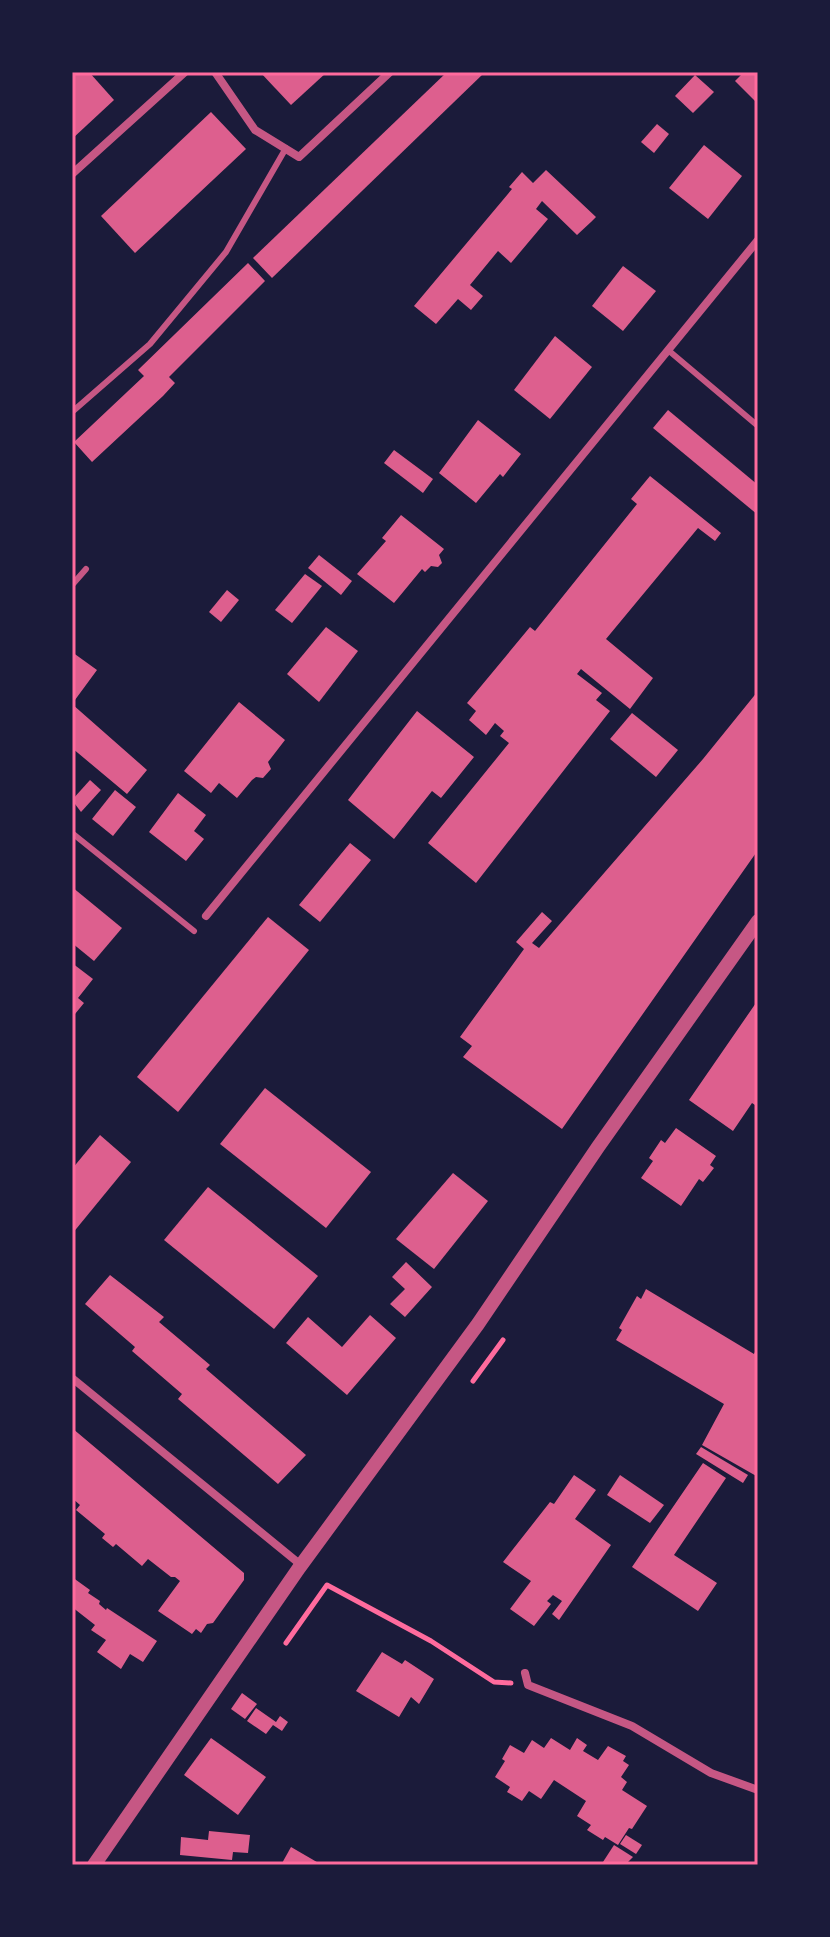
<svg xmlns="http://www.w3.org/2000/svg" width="830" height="1937" font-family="Jost,sans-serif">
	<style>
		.building { fill: #dd5f8e }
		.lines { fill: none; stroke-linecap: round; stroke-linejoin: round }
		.path { stroke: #ff6b9d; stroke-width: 5 }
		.service { stroke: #c65784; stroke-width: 6 }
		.minor { stroke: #c65784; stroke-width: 8 }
		.tertiary { stroke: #c65784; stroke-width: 14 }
		.neatline { fill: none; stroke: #ff6b9d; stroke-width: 3 }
	</style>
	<rect width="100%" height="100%" fill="#1b1b3a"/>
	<g class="building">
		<path d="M72 72H89L114 100 72 139Z"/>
		<path d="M260 72H327L291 105Z"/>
		<path d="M447 72H481L483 74 272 278 253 258Z"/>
		<path d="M744 72H758V104L735 81Z"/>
		<path d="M695 75 714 92 693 113 675 96Z"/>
		<path d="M211 112 246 149 135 253 101 216Z"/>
		<path d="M657 124 669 134 654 153 641 142Z"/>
		<path d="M704 145 742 176 708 219 669 188Z"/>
		<path d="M546 170 596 217 591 222 577 235 542 201 536 209 548 219 511 263 498 251 470 285 483 296 471 310 458 299 436 324 414 306 512 189 509 187 522 172 533 183Z"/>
		<path d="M248 263 265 281 169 377 175 383 163 396 92 462 74 442 144 376 138 370Z"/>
		<path d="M623 266 656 291 623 331 592 306Z"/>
		<path d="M555 336 592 367 550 419 514 390Z"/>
		<path d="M668 410 758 485V515L653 428Z"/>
		<path d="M478 420 521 454 503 477 500 474 476 503 439 473Z"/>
		<path d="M394 450 433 479 423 493 384 463Z"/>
		<path d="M650 476 721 533 715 541 698 528 606 639 653 678 630 709 581 669 577 674 602 693 596 700 610 711 476 883 428 843 509 743 500 736 504 731 495 723 486 735 469 720 476 711 467 703 530 627 535 631 637 504 631 499Z"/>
		<path d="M401 515 444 549 439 555 442 563 438 567 431 566 425 572 422 569 394 603 357 574 386 541 382 538Z"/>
		<path d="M319 555 352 581 341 595 308 568Z"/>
		<path d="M305 574 322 586 292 623 275 610Z"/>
		<path d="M227 590 239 600 221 622 209 612Z"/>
		<path d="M326 627 358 651 319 702 287 674Z"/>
		<path d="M72 652 97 670 72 704 147 770 127 794 72 748Z"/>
		<path d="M758 691V850L562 1129 463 1057 472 1046 460 1037 524 949 516 942 542 912 552 921 532 943 539 948 703 759Z"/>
		<path d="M239 702 285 740 268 762 271 769 263 778 256 777 252 780 237 798 219 783 211 793 184 771Z"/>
		<path d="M417 711 474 757 441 798 432 791 394 839 348 800Z"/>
		<path d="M632 713 678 750 656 777 610 739Z"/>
		<path d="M90 780 101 790 81 812 72 800Z"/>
		<path d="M115 790 136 807 113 836 92 819Z"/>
		<path d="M178 793 206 815 194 831 204 839 186 861 149 832Z"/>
		<path d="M350 843 371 860 320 922 299 905Z"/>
		<path d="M72 887 122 928 94 961 72 943Z"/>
		<path d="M268 917 309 950 178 1112 137 1077Z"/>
		<path d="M72 963 93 979 78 998 84 1003 75 1014 72 1012Z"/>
		<path d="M758 1000V1107L752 1103 733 1131 689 1100Z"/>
		<path d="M265 1088 371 1172 326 1228 220 1144Z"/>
		<path d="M676 1128 716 1156 710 1165 714 1168 703 1182 699 1179 681 1206 641 1178 653 1161 649 1158 661 1140 665 1143Z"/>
		<path d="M100 1135 131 1162 72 1234V1169Z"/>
		<path d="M453 1173 488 1201 434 1269 396 1239Z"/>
		<path d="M208 1187 318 1276 274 1329 164 1240Z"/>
		<path d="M406 1262 432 1287 405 1317 390 1304 405 1289 392 1277Z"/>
		<path d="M110 1275 164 1317 159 1322 210 1365 206 1369 306 1455 278 1484 178 1399 182 1394 132 1351 135 1347 85 1304Z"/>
		<path d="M646 1289 754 1354 758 1346V1477L702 1445 724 1404 616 1340 622 1330 619 1328 637 1296 641 1299Z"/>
		<path d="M370 1315 396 1338 347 1395 286 1343 308 1317 342 1347Z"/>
		<path d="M72 1428 244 1573V1580L213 1623 207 1624 201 1633 196 1629 192 1634 158 1611 180 1581 175 1577H171L148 1559 142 1566 116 1544 113 1547 102 1538 105 1534 76 1510 80 1505 72 1498Z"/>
		<path d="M701 1447 748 1475 743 1483 696 1454Z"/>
		<path d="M703 1463 726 1478 674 1555 717 1583 698 1611 632 1567Z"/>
		<path d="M574 1475 596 1490 575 1519 611 1545 559 1620 552 1614 562 1601 553 1595 547 1601 551 1604 534 1626 510 1609 531 1581 503 1562 550 1502 554 1504Z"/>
		<path d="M620 1475 664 1505 650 1523 607 1495Z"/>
		<path d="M72 1577 90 1590 88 1593 100 1601 99 1604 106 1610 107 1608 157 1641 143 1662 130 1654 121 1669 97 1652 106 1640 91 1630 95 1625 72 1607Z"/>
		<path d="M382 1652 402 1664 405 1660 434 1679 419 1704 411 1697 399 1717 356 1691Z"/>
		<path d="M242 1693 257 1704 245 1719 231 1709Z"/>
		<path d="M256 1708 276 1722 280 1716 288 1722 282 1731 273 1725 266 1734 247 1721Z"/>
		<path d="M211 1738 266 1777 238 1815 184 1775Z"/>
		<path d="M551 1738 570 1750 577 1738 587 1745 583 1751 598 1760 608 1746 626 1756 623 1761 629 1765 621 1777 627 1782 622 1790 647 1806 632 1829 629 1828 618 1845 605 1837 603 1840 587 1830 591 1825 577 1816 586 1801 554 1780 541 1799 529 1791 522 1801 507 1792 510 1787 495 1777 505 1761 502 1759 510 1745 524 1753 532 1740 544 1748Z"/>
		<path d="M209 1831 250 1835 248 1853 233 1852 232 1860 180 1855 181 1837 208 1840Z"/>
		<path d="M626 1835 642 1845 636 1854 620 1844Z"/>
		<path d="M614 1845 633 1857 625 1865H601Z"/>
		<path d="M291 1847 322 1865H281Z"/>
	</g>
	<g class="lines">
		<g class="path">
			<path d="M473 1381 503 1340"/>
			<path d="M286 1643 327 1585 431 1641 494 1682 511 1683"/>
		</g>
		<g class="service">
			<path d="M668 350 758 426"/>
			<path d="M72 412 150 344 226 252 286 148"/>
			<path d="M72 585 86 569"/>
			<path d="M72 833 194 931"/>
		</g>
		<g class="minor">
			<path d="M215 72 255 130 299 157 390 72"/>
			<path d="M72 174 185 72"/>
			<path d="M206 916 758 240"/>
			<path d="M72 1378 301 1565"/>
			<path d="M525 1673 528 1685 632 1726 711 1773 758 1790"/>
		</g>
		<path class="tertiary" d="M94 1865 299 1568 478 1324 598 1147 758 921"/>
	</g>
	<rect width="830" height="1937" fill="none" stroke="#1b1b3a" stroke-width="148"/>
	<rect x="74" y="74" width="682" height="1789" class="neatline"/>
</svg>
